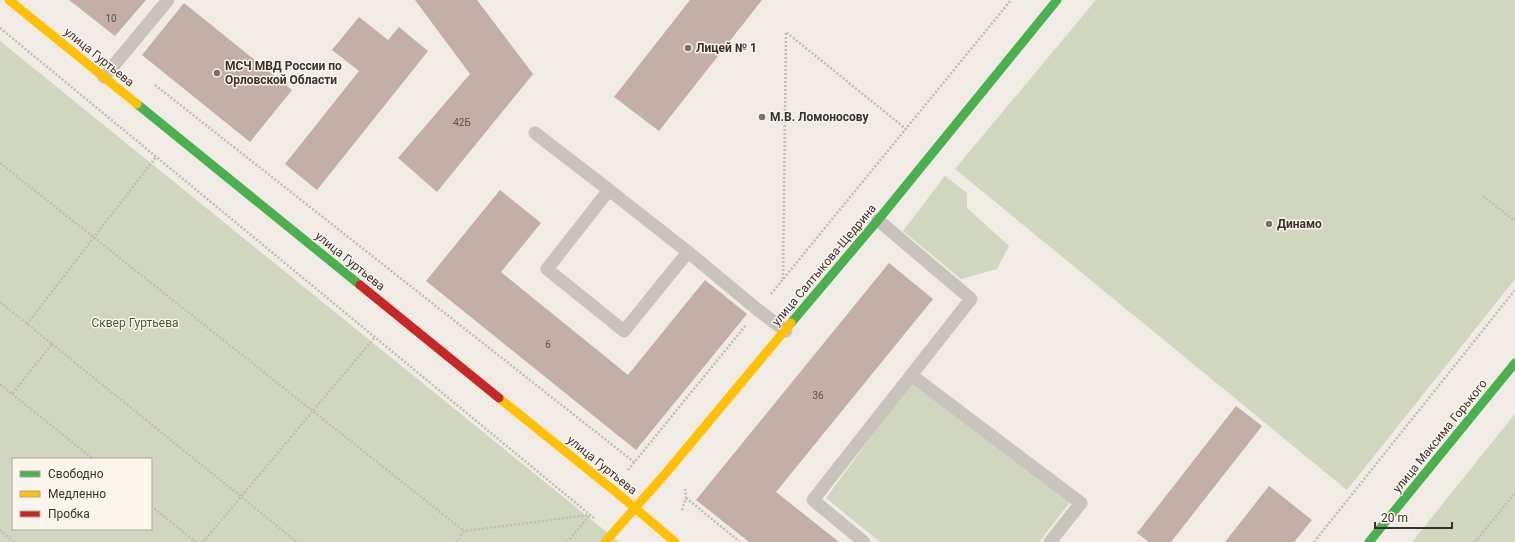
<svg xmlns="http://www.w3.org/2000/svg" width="1515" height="542" font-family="Roboto,sans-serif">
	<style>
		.green { fill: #d1d6bf; fill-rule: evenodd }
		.building { fill: #c3afa7 }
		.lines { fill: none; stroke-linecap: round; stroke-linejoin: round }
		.path { stroke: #c2bbb6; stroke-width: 2.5; stroke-dasharray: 2 2; stroke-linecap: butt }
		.lane { stroke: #c9c3be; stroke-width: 13 }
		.fast { stroke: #4caf50; stroke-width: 9 }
		.slow { stroke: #ffc107; stroke-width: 9 }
		.jam { stroke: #c62828; stroke-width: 9 }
		.poi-dot { fill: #7a716c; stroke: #fbf5ee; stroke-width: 1.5 }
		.labels { text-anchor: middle; stroke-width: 3; stroke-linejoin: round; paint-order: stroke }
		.number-label { font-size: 10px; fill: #5d504a }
		.poi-label { font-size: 12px; font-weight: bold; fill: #3b302b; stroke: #fbf5ee; text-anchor: start }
		.street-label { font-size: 12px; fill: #3b302b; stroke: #fbf5ee }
		.park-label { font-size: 12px; fill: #4a5a2e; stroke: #fbf5ee }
	</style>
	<rect width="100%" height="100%" fill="#f0ebe5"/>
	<g class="green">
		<path d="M1096 0H1515V279L1347 490 955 169Z"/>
		<path d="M0 41 619 542H0ZM13 459H151V529H13Z"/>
		<path d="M945 176 967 193V208L1009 246 997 269 961 279 903 231Z"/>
		<path d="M911 383 1070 502 1039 542H880L826 498Z"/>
		<path d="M1515 414V542H1412Z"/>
	</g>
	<g class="building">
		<path d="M69 0H146L115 36Z"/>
		<path d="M415 0H477L533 74 437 192 398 158 470 74Z"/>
		<path d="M690 0H762L659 131 614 97Z"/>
		<path d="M184 3 292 90 250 142 142 55Z"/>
		<path d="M359 17 388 40 399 27 428 51 317 190 285 164 359 71 332 50Z"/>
		<path d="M500 190 541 223 501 272 628 375 705 280 747 314 636 450 426 281Z"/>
		<path d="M889 263 933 299 776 492 839 542H749L696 500Z"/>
		<path d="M1236 406 1262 426 1171 542H1149L1137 533Z"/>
		<path d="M1269 486 1312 520 1294 542H1225Z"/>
	</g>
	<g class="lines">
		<g class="path">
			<path d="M0 28 594 518"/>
			<path d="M155 85 634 462"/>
			<path d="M0 163 464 531"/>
			<path d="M1483 196 1515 221"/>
			<path d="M783 279 786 32 906 129"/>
			<path d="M771 294 1011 0"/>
			<path d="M0 302 52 344 12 394 0 384"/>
			<path d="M27 324 156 157"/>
			<path d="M52 344 297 542"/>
			<path d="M12 394 93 459"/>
			<path d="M628 470 746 325"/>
			<path d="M686 498 740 542"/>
			<path d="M151 506 196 542"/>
			<path d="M682 510 686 498 685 489"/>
			<path d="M0 530 14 542"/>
			<path d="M203 542 375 337"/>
			<path d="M456 542 464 531 590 515"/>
			<path d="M567 542 590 515"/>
			<path d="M1314 542 1515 290"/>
			<path d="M1475 542 1515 493"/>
		</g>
		<g class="lane">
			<path d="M104 77 168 0"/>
			<path d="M535 133 609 190"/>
			<path d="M688 252 609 190 547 269 624 331 688 252 758 310 786 331"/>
			<path d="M911 375 1081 503 1050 542"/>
			<path d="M864 542 813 500 971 299 878 220"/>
		</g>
		<g class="fast">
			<path d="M137 104 360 285"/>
			<path d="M791 323 878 220 1057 0"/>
			<path d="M1369 542 1515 363"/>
		</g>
		<g class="slow">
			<path d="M9 0 137 104"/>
			<path d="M499 398 622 497 675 542"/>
			<path d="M605 542 666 473 791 323"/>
		</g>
		<path class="jam" d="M360 285 499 398"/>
	</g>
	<g class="poi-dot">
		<circle cx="688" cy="48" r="4"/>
		<circle cx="217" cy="73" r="4"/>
		<circle cx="762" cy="117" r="4"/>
		<circle cx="1269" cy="224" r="4"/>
	</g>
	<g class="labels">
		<g class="number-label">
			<text x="111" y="22">10</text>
			<text x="462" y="126">42Б</text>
			<text x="548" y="348">6</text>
			<text x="818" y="399">36</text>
		</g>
		<g class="poi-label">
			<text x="696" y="52">Лицей № 1</text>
			<text x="225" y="70">МСЧ МВД России по<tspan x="225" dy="14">Орловской Области</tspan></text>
			<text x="770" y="121">М.В. Ломоносову</text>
			<text x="1277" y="228">Динамо</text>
		</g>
		<g class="street-label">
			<text transform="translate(99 57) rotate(39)" y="4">улица Гуртьева</text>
			<text transform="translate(350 261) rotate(39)" y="4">улица Гуртьева</text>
			<text transform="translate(824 265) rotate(-50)" y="4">улица Салтыкова-Щедрина</text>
			<text transform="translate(1440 436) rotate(-51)" y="4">улица Максима Горького</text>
			<text transform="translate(602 465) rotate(39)" y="4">улица Гуртьева</text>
		</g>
		<g class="park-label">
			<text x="135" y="327">Сквер Гуртьева</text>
		</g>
	</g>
	<rect x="12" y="458" width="140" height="72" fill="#fbf5ee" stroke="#aea6a0"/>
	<rect x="20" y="471" width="20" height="6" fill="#4caf50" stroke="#aea6a0"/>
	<text x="48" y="478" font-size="12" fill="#3b302b">Свободно</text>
	<rect x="20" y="491" width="20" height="6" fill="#ffc107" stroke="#aea6a0"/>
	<text x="48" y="498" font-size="12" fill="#3b302b">Медленно</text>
	<rect x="20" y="511" width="20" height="6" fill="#c62828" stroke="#aea6a0"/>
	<text x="48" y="518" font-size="12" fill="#3b302b">Пробка</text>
	<path d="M1375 522v6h77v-6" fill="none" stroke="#3b302b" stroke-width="2"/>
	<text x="1381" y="522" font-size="12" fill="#3b302b" stroke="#fbf5ee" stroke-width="3" paint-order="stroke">20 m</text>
</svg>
